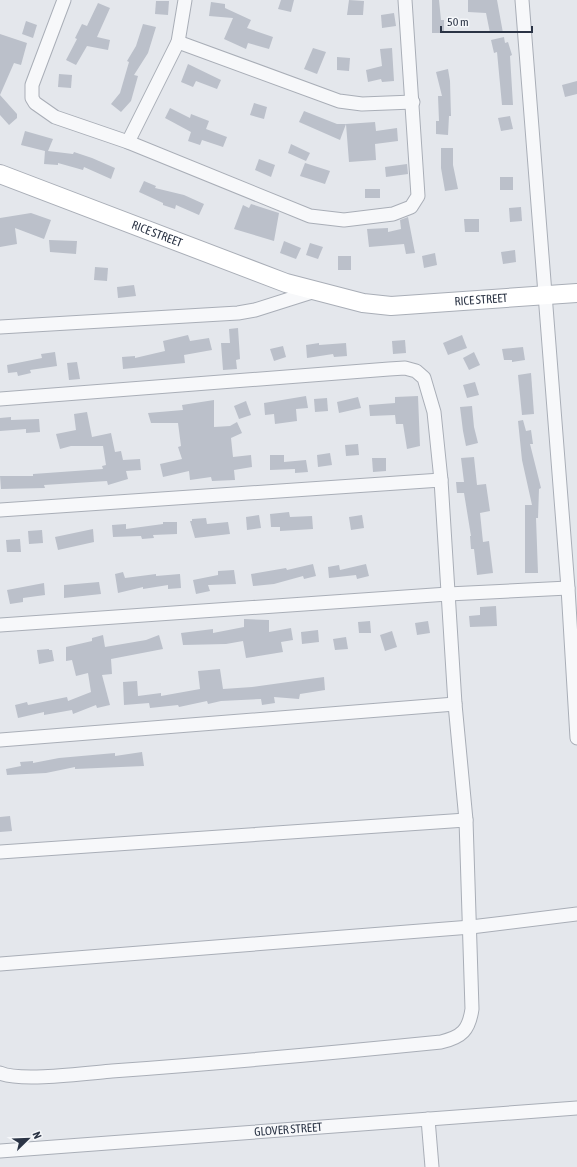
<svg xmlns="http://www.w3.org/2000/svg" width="577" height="1167" font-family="'Asap Condensed',sans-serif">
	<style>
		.building { fill: #bbc0ca }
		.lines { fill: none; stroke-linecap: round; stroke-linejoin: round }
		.street-casing { stroke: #a9aeb7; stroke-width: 15 }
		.secondary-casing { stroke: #a9aeb7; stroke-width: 20 }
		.street { stroke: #f7f8fa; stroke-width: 13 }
		.secondary { stroke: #fff; stroke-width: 18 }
		.labels { text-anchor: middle; stroke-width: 3; stroke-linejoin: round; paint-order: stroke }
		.street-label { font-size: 12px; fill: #2b3445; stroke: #f4f6f9 }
	</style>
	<rect width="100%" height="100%" fill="#e4e7ec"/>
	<g class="building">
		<path d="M281 0H294L291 12 278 9Z"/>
		<path d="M349 0 364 1 363 15H347Z"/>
		<path d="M432 0H439L441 20H444V33H432Z"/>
		<path d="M468 0H497L503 33H490L486 13 468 12Z"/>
		<path d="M156 1H169L168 15 155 14Z"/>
		<path d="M211 2 225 4V8L251 20 247 28 273 37 269 49 248 43 246 49 224 39 233 18 209 16Z"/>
		<path d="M98 3 110 8 97 37 110 40 108 50 87 46 76 65 66 60 77 39 75 38 82 24 87 26Z"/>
		<path d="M394 13 396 26 382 28 381 15Z"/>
		<path d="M26 21 37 25 33 38 22 34Z"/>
		<path d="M143 24 156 27 148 53 134 75 138 76 131 101 121 112 111 104 120 93 129 62 127 61 136 46Z"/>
		<path d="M0 34 27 43 21 65 14 63 0 95 17 114V118L9 125 0 115Z"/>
		<path d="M504 37 505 43 508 42 512 55 510 56 513 105H502L497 52 494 53 491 40Z"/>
		<path d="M313 48 326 52 317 74 304 69Z"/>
		<path d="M392 48 394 81 382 82 381 79 368 82 366 70 382 66 380 49Z"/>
		<path d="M337 57 350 58 349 71 337 70Z"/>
		<path d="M188 64 221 80 217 89 196 81 193 87 181 82Z"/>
		<path d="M448 69 450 81 451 116H449L448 135 436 134V121H439L438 96H442L436 72Z"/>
		<path d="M59 74 72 75 71 88 58 87Z"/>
		<path d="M577 81V94L565 97 562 85Z"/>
		<path d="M254 103 267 107 264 119 250 115Z"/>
		<path d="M170 108 190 118 191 114 209 121 206 129 227 137 223 147 202 140 200 145 188 141 191 132 165 118Z"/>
		<path d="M304 111 337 124H346L340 140 299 122Z"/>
		<path d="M510 116 513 129 501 131 498 118Z"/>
		<path d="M375 122 376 131 397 128 398 141 375 144 376 160 349 162 346 124Z"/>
		<path d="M25 131 53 139 48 151 73 154 74 152 92 158 115 168 111 179 84 167 83 170 58 163V165L44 164 45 151 21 145Z"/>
		<path d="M291 144 310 153 306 161 288 153Z"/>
		<path d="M441 148H453V165L458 189 445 191 441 168Z"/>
		<path d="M259 159 275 165 271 177 255 170Z"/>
		<path d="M305 163 330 171 325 184 300 176Z"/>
		<path d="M407 164 408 174 386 177 385 167Z"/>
		<rect x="500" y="177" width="13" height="13"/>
		<path d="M144 181 156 186 155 188 184 195 204 204 199 215 176 205 175 209 163 205V203L139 192Z"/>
		<rect x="365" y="189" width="15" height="9"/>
		<path d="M251 204 279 213 274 241 234 229 243 205 249 208Z"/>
		<path d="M521 207 522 221 510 222 509 208Z"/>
		<path d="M31 213 51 220 44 239 15 228 17 244 0 247V218Z"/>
		<path d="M408 217 415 253 406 254 404 244 369 247 367 229 388 228V232L401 229 400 220Z"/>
		<path d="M464 219H479V232H465Z"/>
		<path d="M49 240 77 241 76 254 50 252Z"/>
		<path d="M284 241 301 248 296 259 280 253Z"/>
		<path d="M310 243 323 247 318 259 306 255Z"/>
		<path d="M515 250 516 262 503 264 501 252Z"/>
		<path d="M435 253 437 265 424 268 422 256Z"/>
		<rect x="338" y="256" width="13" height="14"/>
		<path d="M95 267 108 268 107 281 94 280Z"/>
		<path d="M134 285 136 296 118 298 117 287Z"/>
		<path d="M238 328 240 359 236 360 237 369 223 370 221 343H230L229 329Z"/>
		<path d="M188 335 190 341 209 338 212 350 184 355 185 363 123 369 122 357 135 356V358L165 351 163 341Z"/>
		<path d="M462 335 467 348 448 355 443 343Z"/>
		<path d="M405 340 406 353 393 354 392 341Z"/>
		<path d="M319 343V345L346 343 347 356 334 357 333 354 307 358 306 345Z"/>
		<path d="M283 346 286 357 274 361 270 349Z"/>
		<path d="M523 347 525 360 512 362V360H504L502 349Z"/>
		<path d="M55 352 57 366 30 370 31 373 18 376 17 372 8 373 7 365 42 358 41 354Z"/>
		<path d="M474 352 480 365 469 370 463 358Z"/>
		<path d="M77 362 80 379 69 380 67 363Z"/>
		<path d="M531 373 534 414 522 415 518 375Z"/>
		<path d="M475 382 479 395 467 398 463 385Z"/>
		<path d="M306 396 308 408 296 409 297 421 275 424 274 414 265 415 264 403Z"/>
		<path d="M418 396 420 446 407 449 403 424H396L395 415 370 416 369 405 395 403V397Z"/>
		<path d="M358 397 361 408 339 413 337 402Z"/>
		<path d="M327 398 328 411 315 412 314 399Z"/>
		<path d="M214 400V427L230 426 237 422 242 433 231 438 233 457 251 455 252 467 234 470 235 480 212 481 211 477 190 480 189 471 163 477 160 464 182 459 178 447 181 446 178 423H151L148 413 183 410 182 405Z"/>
		<path d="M246 401 251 415 239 419 234 406Z"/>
		<path d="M472 406 474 427 478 443 466 446 463 431 460 407Z"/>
		<path d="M87 412 92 437 111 433 115 452 121 451 123 460 140 459 141 470 126 471 128 479 108 485 107 481 44 485 45 488 1 489 0 476H33V474L103 469 102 466 106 465 103 446H71L60 449 56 434 76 430 74 414Z"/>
		<path d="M11 417V420L39 419 40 432 26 433V429L0 431V418Z"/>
		<path d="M523 420 526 431 531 430 533 444H530L541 488 539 489 538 518H536L538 573H525V505H532L522 460 518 421Z"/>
		<path d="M358 444 359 455 346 456 345 445Z"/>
		<path d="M330 453 332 465 318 467 317 455Z"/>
		<path d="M270 455H284V462L306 460 308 472 295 473V469L270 470Z"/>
		<path d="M474 457 477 485 486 484 490 511 480 513 483 542 489 541 493 573 477 575 474 549H471L470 536H471L464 493H457L456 482H464L461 458Z"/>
		<path d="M372 458H386V471L373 472Z"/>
		<path d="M289 512 290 517 312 516 313 529 280 531V527H271L270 514Z"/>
		<path d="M259 515 261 528 247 530 246 517Z"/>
		<path d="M362 515 364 528 351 530 349 517Z"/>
		<path d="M206 518 207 524 228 522 230 534 195 538 190 521H192V519Z"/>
		<path d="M163 522H177V534L153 535 154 538 142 539 141 536 113 537 112 525 126 524V529L163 524Z"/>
		<path d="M93 529 94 542 58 550 55 537Z"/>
		<path d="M42 530 43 543 29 544 28 531Z"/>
		<path d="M20 539 21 552H7L6 540Z"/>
		<path d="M313 564 316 576 304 579 303 576 274 584 253 586 251 574 286 568 287 570Z"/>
		<path d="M366 564 369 576 357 579 356 575 329 578 328 567 339 565 340 570Z"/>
		<path d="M234 570 236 584 208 585 210 591 196 594 193 580 218 575V571Z"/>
		<path d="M123 572 125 578 156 574V576L180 574 181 588 168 589V585L143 589V587L118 593 115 574Z"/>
		<path d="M99 582 101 594 64 598V585Z"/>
		<path d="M44 583 45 595 23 598V602L10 604 7 590Z"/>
		<path d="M496 606 497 626 470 627 469 616 480 615V607Z"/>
		<path d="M244 619 269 620V632L291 628 293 640 281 642 283 652 246 658 243 641 226 644 183 645 181 633 213 629V633L244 627Z"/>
		<path d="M370 621 371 633H359L358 622Z"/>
		<path d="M428 621 430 633 417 635 415 623Z"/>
		<path d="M318 630 319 642 302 644 301 632Z"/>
		<path d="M392 631 397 647 385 651 380 635Z"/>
		<path d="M103 635 105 647 146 640 159 635 163 649 111 659 112 674 102 675 110 705 97 708 96 705 73 714 72 710 44 715V712L18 718 15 705 27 702 28 705 67 697 68 701 91 692 88 673 76 676 72 660 66 661V647L92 641V638Z"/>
		<path d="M346 637 348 649 335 650 333 639Z"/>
		<path d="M49 649V650H52L54 661 39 664 37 650Z"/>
		<path d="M220 669 223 689 252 687 324 677 325 690 300 694 299 699 274 697 275 703 262 705 261 699 221 701 208 704 207 701 179 707 178 705 150 708 149 703 124 705 123 682 137 681 138 696 161 693V696L200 689 198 671Z"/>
		<path d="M142 752 144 766 75 769V767L46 773 7 775 6 769 21 766 20 762 33 761V763L59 758 115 753V756Z"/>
		<path d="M10 816 12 831 0 832V817Z"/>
	</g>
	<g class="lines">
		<defs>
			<g id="street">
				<path d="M64 0 32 85V98L35 103 55 117 128 142 310 216 344 220 393 214 411 207 418 196 405 0"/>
				<path d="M522 0 568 588 577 738"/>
				<path d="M178 42 339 101 362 104 413 102"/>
				<path d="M128 142 178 42 185 0"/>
				<path d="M0 327 238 313 255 310 315 291"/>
				<path d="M0 399 389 369 405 368 416 371 424 378 434 412 441 480 455 704 466 820 472 1009C469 1030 462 1037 441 1042 331 1053 222 1063 112 1071 88 1073 20 1082 0 1073"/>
				<path d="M0 510 441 480"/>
				<path d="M0 625 448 594 568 588"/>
				<path d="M0 740 455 704"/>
				<path d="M0 852 466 820"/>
				<path d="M0 964 471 927 577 914"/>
				<path d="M428 1119 432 1167"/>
				<path id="s1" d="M0 1151 577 1108"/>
			</g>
			<g id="secondary">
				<path id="s2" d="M0 174 286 283 363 303 391 306 577 293"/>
			</g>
		</defs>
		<use href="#street" class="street-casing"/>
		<use href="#secondary" class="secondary-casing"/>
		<use href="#street" class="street"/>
		<use href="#secondary" class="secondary"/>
	</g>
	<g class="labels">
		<g class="street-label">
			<text dy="4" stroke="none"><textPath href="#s2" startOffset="168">RICE STREET</textPath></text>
			<text dy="4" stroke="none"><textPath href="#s2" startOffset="504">RICE STREET</textPath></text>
			<text dy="4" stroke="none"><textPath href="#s1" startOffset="289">GLOVER STREET</textPath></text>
		</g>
	</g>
	<g transform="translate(28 1139) rotate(67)" stroke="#f4f6f9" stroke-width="3" paint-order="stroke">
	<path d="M0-3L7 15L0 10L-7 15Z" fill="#2b3445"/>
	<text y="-6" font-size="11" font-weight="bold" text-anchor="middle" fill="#2b3445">N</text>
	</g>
	<path d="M441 26v6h91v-6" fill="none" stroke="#2b3445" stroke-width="2"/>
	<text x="447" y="26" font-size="12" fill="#2b3445" stroke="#f4f6f9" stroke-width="3" paint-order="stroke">50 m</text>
</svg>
